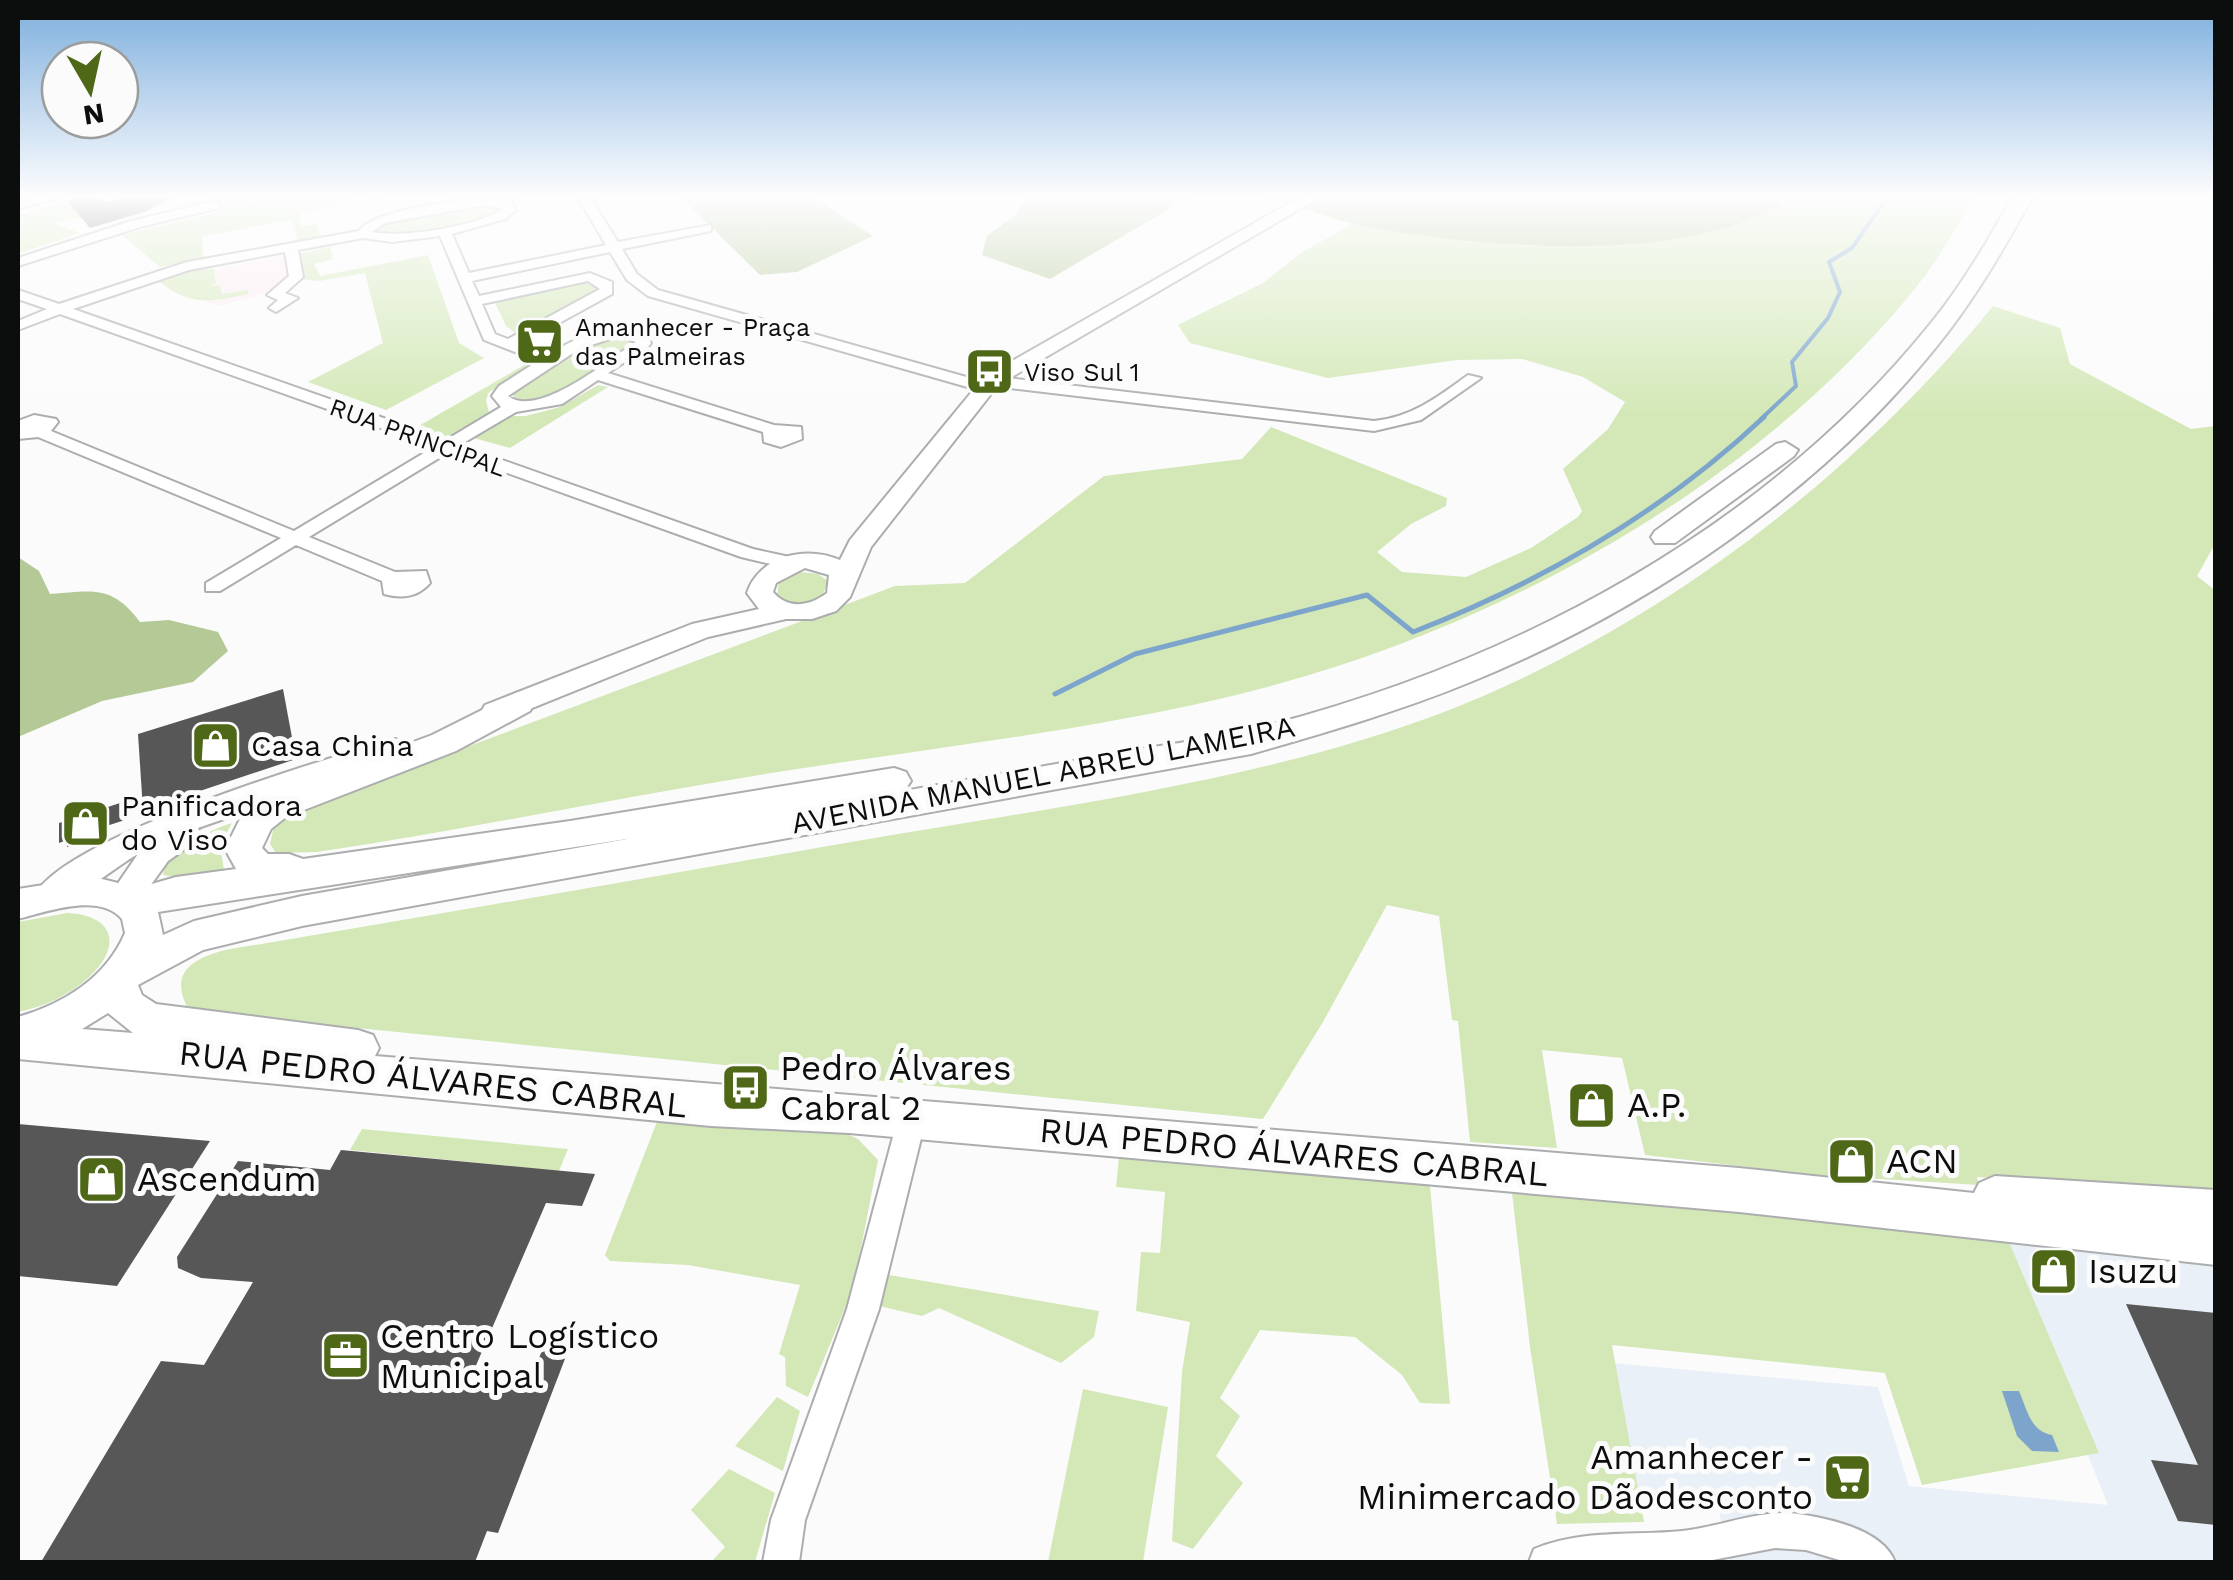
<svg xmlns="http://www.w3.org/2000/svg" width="2233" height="1580" font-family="'Work Sans',sans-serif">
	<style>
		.built { fill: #eaf0f7 }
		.education { fill: #fdedf0 }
		.green { fill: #d3e8b6 }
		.forest { fill: #b4c996 }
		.water { fill: #7da5cc }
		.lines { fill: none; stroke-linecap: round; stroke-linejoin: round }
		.stream-far1 { stroke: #7da5cc; stroke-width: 4 }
		.stream { stroke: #7da5cc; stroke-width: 5 }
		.building { fill: #575758 }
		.street-casing { stroke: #acadae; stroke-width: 4 }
		.secondary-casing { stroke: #acadae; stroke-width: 4 }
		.primary-casing { stroke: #acadae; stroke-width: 4 }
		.street { fill: #fff; fill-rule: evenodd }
		.secondary { fill: #fff; fill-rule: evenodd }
		.primary { fill: #fff; fill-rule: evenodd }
		.labels { text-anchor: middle; stroke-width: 10; stroke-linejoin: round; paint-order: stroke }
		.far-poi-label { font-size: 25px; fill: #0c0d0d; stroke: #fbfbfc; text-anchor: start }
		.far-street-label { font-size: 25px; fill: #0c0d0d; stroke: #fbfbfc }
		.poi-label { font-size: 30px; fill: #0c0d0d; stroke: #fbfbfc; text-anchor: start }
		.street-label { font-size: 30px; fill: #0c0d0d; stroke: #fbfbfc }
		.near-poi-label { font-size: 35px; fill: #0c0d0d; stroke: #fbfbfc; text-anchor: start }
		.near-street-label { font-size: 35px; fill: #0c0d0d; stroke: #fbfbfc }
	</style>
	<rect width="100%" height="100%" fill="#fbfbfc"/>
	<path class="built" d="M1996 1228 2215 1248V1562H1730L1718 1506 1636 1498 1612 1363 1878 1387 1909 1486 2108 1505Z"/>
	<path class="education" d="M289 255 290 277 267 293 218 306 169 290 191 270H210Z"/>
	<g class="green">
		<path d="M211 196H353L355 200 394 196 300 213 301 226 317 224 320 237 298 241 292 220 202 236 203 258 160 267 122 235 218 212Z"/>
		<path d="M1784 196H1976C1955 230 1935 265 1909 296 1743 496 1483 636 1232 696 1085 731 933 748 784 771 628 795 473 829 317 852L276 853 270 844 274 826 294 812 895 586 965 583 1104 476 1242 459 1271 427 1447 498 1446 506 1411 524 1377 552 1402 572 1466 577 1531 548 1578 517 1582 511 1563 469 1608 429 1625 402 1583 377 1522 359 1457 360 1328 378 1190 343 1178 325 1263 283 1302 252 1353 224 1524 246 1622 243 1706 234 1779 208Z"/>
		<path d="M67 201 81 217 55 224 80 233 18 254V211L23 214Z"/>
		<path d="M488 205 501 210C484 224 393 240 374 232L386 223Z"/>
		<path d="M330 247 333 259 314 264 320 276 428 255 459 343 484 358 386 410 308 382 383 343 365 273 319 281 301 279 297 254Z"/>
		<path d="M214 269 216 283 210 287 220 285 222 294 248 290V294C209 302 190 307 156 279L191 270Z"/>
		<path d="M586 279 599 284 598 291 517 334 506 326 493 298Z"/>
		<path d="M1993 306 2060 328 2070 364 2191 429 2215 426V544L2197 576 2216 591 2215 1195 1977 1177 1979 1185 1816 1175 1645 1155 1622 1058 1542 1050 1557 1148 1470 1142 1458 1021 1452 1020 1439 916 1387 905 1323 1022 1263 1119 337 1026 187 1007C170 972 192 959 225 950 436 915 646 878 857 841 1048 808 1264 781 1444 712 1652 632 1854 478 1993 306Z"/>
		<path d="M613 337 628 339 633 344 626 353C600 368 543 413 514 397L512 393 517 388 596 342Z"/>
		<path d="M526 364 534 367 489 392 486 400 489 413 447 437 417 427Z"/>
		<path d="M598 385 608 387 510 448 474 438 510 416H526L560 407Z"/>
		<path d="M802 572 818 574 828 581 822 597 797 605 777 597 779 581Z"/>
		<path d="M232 823 220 845 224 870 176 877 163 875C166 850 210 830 232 823Z"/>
		<path d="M67 913C115 915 123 947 88 978 68 996 43 1007 18 1012V922Z"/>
		<path d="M657 1122 845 1133 858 1139 878 1160 853 1289 808 1397 786 1386 785 1357 779 1354 800 1285 688 1265 610 1261 605 1255Z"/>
		<path d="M362 1129 568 1149 559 1171 350 1150Z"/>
		<path d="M1119 1157 1430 1186 1450 1404 1420 1403 1402 1375 1355 1337 1260 1330 1220 1398 1240 1416 1216 1456 1243 1483 1193 1549 1172 1541 1182 1372 1190 1322 1136 1311 1141 1252 1160 1253 1165 1192 1116 1187Z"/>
		<path d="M1512 1193 2006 1235 2099 1453 1922 1485 1885 1373 1612 1345 1644 1522 1557 1524 1530 1347Z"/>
		<path d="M889 1275 1099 1311 1094 1337 1061 1363 939 1308 922 1316 879 1306Z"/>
		<path d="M1083 1389 1168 1407 1143 1562H1048Z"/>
		<path d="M777 1397 800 1411 783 1471 735 1446Z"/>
		<path d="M729 1469 775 1493 755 1562H711L725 1547 691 1510Z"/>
	</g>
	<g class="forest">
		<path d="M680 196H811L873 236 797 272 760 275Z"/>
		<path d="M1028 196H1191L1050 279 982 255 987 236 1016 214Z"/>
		<path d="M1259 196H1784L1779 208C1755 216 1731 228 1707 233 1604 257 1458 245 1355 224 1322 218 1293 201 1259 196Z"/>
		<path d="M18 557 39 571 50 594C92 591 112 584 140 622L169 620 218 632 228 651 193 682 102 701 18 737Z"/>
	</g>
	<path class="water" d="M2002 1391H2019C2027 1409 2030 1431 2052 1435L2059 1452 2032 1451 2017 1436Z"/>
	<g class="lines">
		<path class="stream-far1" d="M1761 419 1796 386 1792 362 1828 318 1840 292 1829 262 1852 248 1888 196"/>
		<path class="stream" d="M1055 694 1135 654 1367 595 1413 632C1542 582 1663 512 1764 417"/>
	</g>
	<g class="building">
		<path d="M88 196 112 202 126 196H174L147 211 90 228 67 201Z"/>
		<path d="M283 689 296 759 143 810 138 734Z"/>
		<path d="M123 802 125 820 91 831V839L67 847V840L59 843V823Z"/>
		<path d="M18 1124 210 1141 117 1286 18 1276Z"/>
		<path d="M341 1150 595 1174 582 1206 546 1203 468 1384 526 1391 543 1348 568 1351 498 1533 487 1531 475 1562H41L161 1361 204 1365 253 1282 201 1278 178 1268 177 1257 238 1161 330 1170Z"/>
		<path d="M2126 1304 2216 1313V1525L2178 1521 2151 1460 2198 1465Z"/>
	</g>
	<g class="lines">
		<defs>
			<g id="street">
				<path d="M41 196H62L18 209V201Z"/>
				<path d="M577 196H589L618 242 711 225V231L622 249 637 274 658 290 984 382 991 376 1374 421C1412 417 1438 397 1468 375L1481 378 1421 420 1374 431 992 386 985 392 648 296 627 280 610 252 472 281 479 296 590 273 612 282V294L521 344 548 355C582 334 606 324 645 334L651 343 649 346 608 373 774 425 801 427 802 439 781 447 764 442 763 432 598 380 562 404 516 412 460 445 753 549 799 559 801 563 792 569 741 557 449 452 309 537 395 572 426 571 430 583C418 597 402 599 384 594L382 581 296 545 220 591H206V583L281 538 38 437 18 439V421L34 415 56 419 58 422 51 431 294 531 434 447 60 314 18 330V321L47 309 18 299V290L59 304 187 262 359 231C374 208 484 195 511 200L516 210 505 219 452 234 469 273 606 245ZM486 205 503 209C475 227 404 238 372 232L385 223ZM440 236 484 340 538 361 499 386 492 396 501 407 446 440 73 309 189 270 285 252 289 276 267 295 278 300 269 308 276 312 298 298 285 293 303 277 298 250 363 238 392 242ZM588 281 600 289 508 339 495 334 482 304ZM619 336 636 342C608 360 538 419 508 396L579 349Z"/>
				<path d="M215 201 221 205 219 208 140 227 18 266V258L131 221Z"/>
				<path d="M912 1105 922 1109 926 1118 879 1309 805 1520 799 1562H763L771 1520 847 1309 898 1118 902 1109Z"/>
				<path d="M1790 1513C1823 1517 1882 1528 1895 1562H1846L1806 1550 1775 1548 1702 1562H1529L1534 1549C1583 1529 1631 1536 1682 1531 1719 1527 1752 1512 1790 1513Z"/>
			</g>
			<g id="secondary">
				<path d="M1302 196H1322L998 385 871 547 850 597 836 611 812 619H786L708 637 505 719H485L481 712 485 705 692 624 759 609 747 593C759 556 806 545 840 560L850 540 984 377ZM805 568 829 575 827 593C810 606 788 610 773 592L776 583Z"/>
				<path d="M395 739 405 742 410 749 405 756 198 828 200 833 196 841 168 861 135 907 124 911 113 907 108 898 138 854C114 867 64 912 40 904L35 895C66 836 325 759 395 739Z"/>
			</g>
			<g id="primary">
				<path d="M2013 196H2033C2007 243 1981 289 1948 332 1828 488 1650 609 1468 683 1397 712 1324 733 1251 754L302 926 203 950 138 985 142 995 156 1004 358 1030 373 1035 379 1048 375 1056 1739 1168 1974 1193 1979 1183 1995 1176 2216 1190V1265L1739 1212 849 1133 711 1126 18 1059V1017C63 1004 106 978 125 933L122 919C99 892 46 912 18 919V889L94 877 138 888 176 877 236 869 225 849 244 811 260 799 432 735 518 692 530 695 534 703 530 711 456 751 286 817 271 829 262 848 268 854H289L303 859 570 821 894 768 906 772 911 781 904 791C981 777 1058 764 1135 750 1174 743 1215 739 1254 729 1510 665 1764 531 1931 323 1963 284 1988 240 2013 196ZM633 838 302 896 194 921 163 935 158 912ZM108 1013 133 1033 82 1029Z"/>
				<path d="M1785 442 1798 450 1794 456 1675 543H1655L1651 537 1655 531 1776 444Z"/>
			</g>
		</defs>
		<use href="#street" class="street-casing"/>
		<use href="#secondary" class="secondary-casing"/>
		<use href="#primary" class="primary-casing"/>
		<use href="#street" class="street"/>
		<use href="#secondary" class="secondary"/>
		<use href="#primary" class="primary"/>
	</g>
	<linearGradient id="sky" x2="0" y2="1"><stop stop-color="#7daedd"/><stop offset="0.47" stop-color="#fdfdfe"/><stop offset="1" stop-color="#fdfdfe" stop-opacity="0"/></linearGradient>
	<rect width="2233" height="417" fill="url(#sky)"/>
	<defs>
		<symbol id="supermarket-square" viewBox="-11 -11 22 22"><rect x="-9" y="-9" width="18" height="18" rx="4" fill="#4e6818" stroke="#fbfbfc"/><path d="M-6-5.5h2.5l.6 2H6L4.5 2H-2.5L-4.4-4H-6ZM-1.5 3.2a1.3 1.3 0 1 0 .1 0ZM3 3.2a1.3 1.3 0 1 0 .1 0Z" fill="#fff"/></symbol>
		<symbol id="bus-square" viewBox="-11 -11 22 22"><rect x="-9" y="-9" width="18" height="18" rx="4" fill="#4e6818" stroke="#fbfbfc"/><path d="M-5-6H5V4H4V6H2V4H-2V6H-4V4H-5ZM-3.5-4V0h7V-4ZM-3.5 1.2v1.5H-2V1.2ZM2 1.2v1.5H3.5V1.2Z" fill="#fff"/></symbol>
		<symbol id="shop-square" viewBox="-11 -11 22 22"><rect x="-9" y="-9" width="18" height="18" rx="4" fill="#4e6818" stroke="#fbfbfc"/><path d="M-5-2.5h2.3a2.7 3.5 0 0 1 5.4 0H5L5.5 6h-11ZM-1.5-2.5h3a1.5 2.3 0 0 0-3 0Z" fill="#fff"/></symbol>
		<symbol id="office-square" viewBox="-11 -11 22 22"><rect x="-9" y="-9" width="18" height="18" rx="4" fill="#4e6818" stroke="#fbfbfc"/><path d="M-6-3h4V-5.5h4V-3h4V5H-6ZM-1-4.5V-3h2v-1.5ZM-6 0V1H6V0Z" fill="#fff"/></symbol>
	</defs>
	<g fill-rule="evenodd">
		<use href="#supermarket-square" x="512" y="314" width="55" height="55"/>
		<use href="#bus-square" x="962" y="344" width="55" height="55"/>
		<use href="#shop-square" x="188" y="718" width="55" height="55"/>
		<use href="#shop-square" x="58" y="796" width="55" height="55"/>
		<use href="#bus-square" x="718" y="1060" width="55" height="55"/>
		<use href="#shop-square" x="1564" y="1078" width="55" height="55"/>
		<use href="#shop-square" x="1824" y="1134" width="55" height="55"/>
		<use href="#shop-square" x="74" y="1152" width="55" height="55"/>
		<use href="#shop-square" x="2026" y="1244" width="55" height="55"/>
		<use href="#office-square" x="318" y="1328" width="55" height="55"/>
		<use href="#supermarket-square" x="1820" y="1450" width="55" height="55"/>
	</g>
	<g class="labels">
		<g class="far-poi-label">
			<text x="575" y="336">Amanhecer - Praça<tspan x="575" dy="29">das Palmeiras</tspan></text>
			<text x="1024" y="381">Viso Sul 1</text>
		</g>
		<g class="far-street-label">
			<text transform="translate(418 437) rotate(20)" y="9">RUA PRINCIPAL</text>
		</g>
		<g class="poi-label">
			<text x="251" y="756">Casa China</text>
			<text x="121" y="816">Panificadora<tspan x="121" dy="34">do Viso</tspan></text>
		</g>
		<g class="street-label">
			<text transform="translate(1043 775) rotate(-11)" y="10">AVENIDA MANUEL ABREU LAMEIRA</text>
		</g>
		<g class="near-poi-label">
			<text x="780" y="1080">Pedro Álvares<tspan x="780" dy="40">Cabral 2</tspan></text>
			<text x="1627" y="1117">A.P.</text>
			<text x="1886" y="1173">ACN</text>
			<text x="137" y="1191">Ascendum</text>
			<text x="2088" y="1283">Isuzu</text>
			<text x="380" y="1348">Centro Logístico<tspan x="380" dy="40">Municipal</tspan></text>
			<text x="1813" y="1469" text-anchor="end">Amanhecer -<tspan x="1813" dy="40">Minimercado Dãodesconto</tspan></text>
		</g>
		<g class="near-street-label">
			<text transform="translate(433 1079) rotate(6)" y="12">RUA PEDRO ÁLVARES CABRAL</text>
			<text transform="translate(1294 1152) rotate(5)" y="12">RUA PEDRO ÁLVARES CABRAL</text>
		</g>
	</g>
	<rect width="2233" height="1580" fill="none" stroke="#0c0d0d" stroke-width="40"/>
	<g transform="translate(90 90) rotate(171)"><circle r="48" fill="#fbfbfc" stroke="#9b9c9c" stroke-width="2.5"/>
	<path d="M0-8L18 38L0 25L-18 38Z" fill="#4e6818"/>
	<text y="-15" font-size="28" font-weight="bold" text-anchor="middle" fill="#0c0d0d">N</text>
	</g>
</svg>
